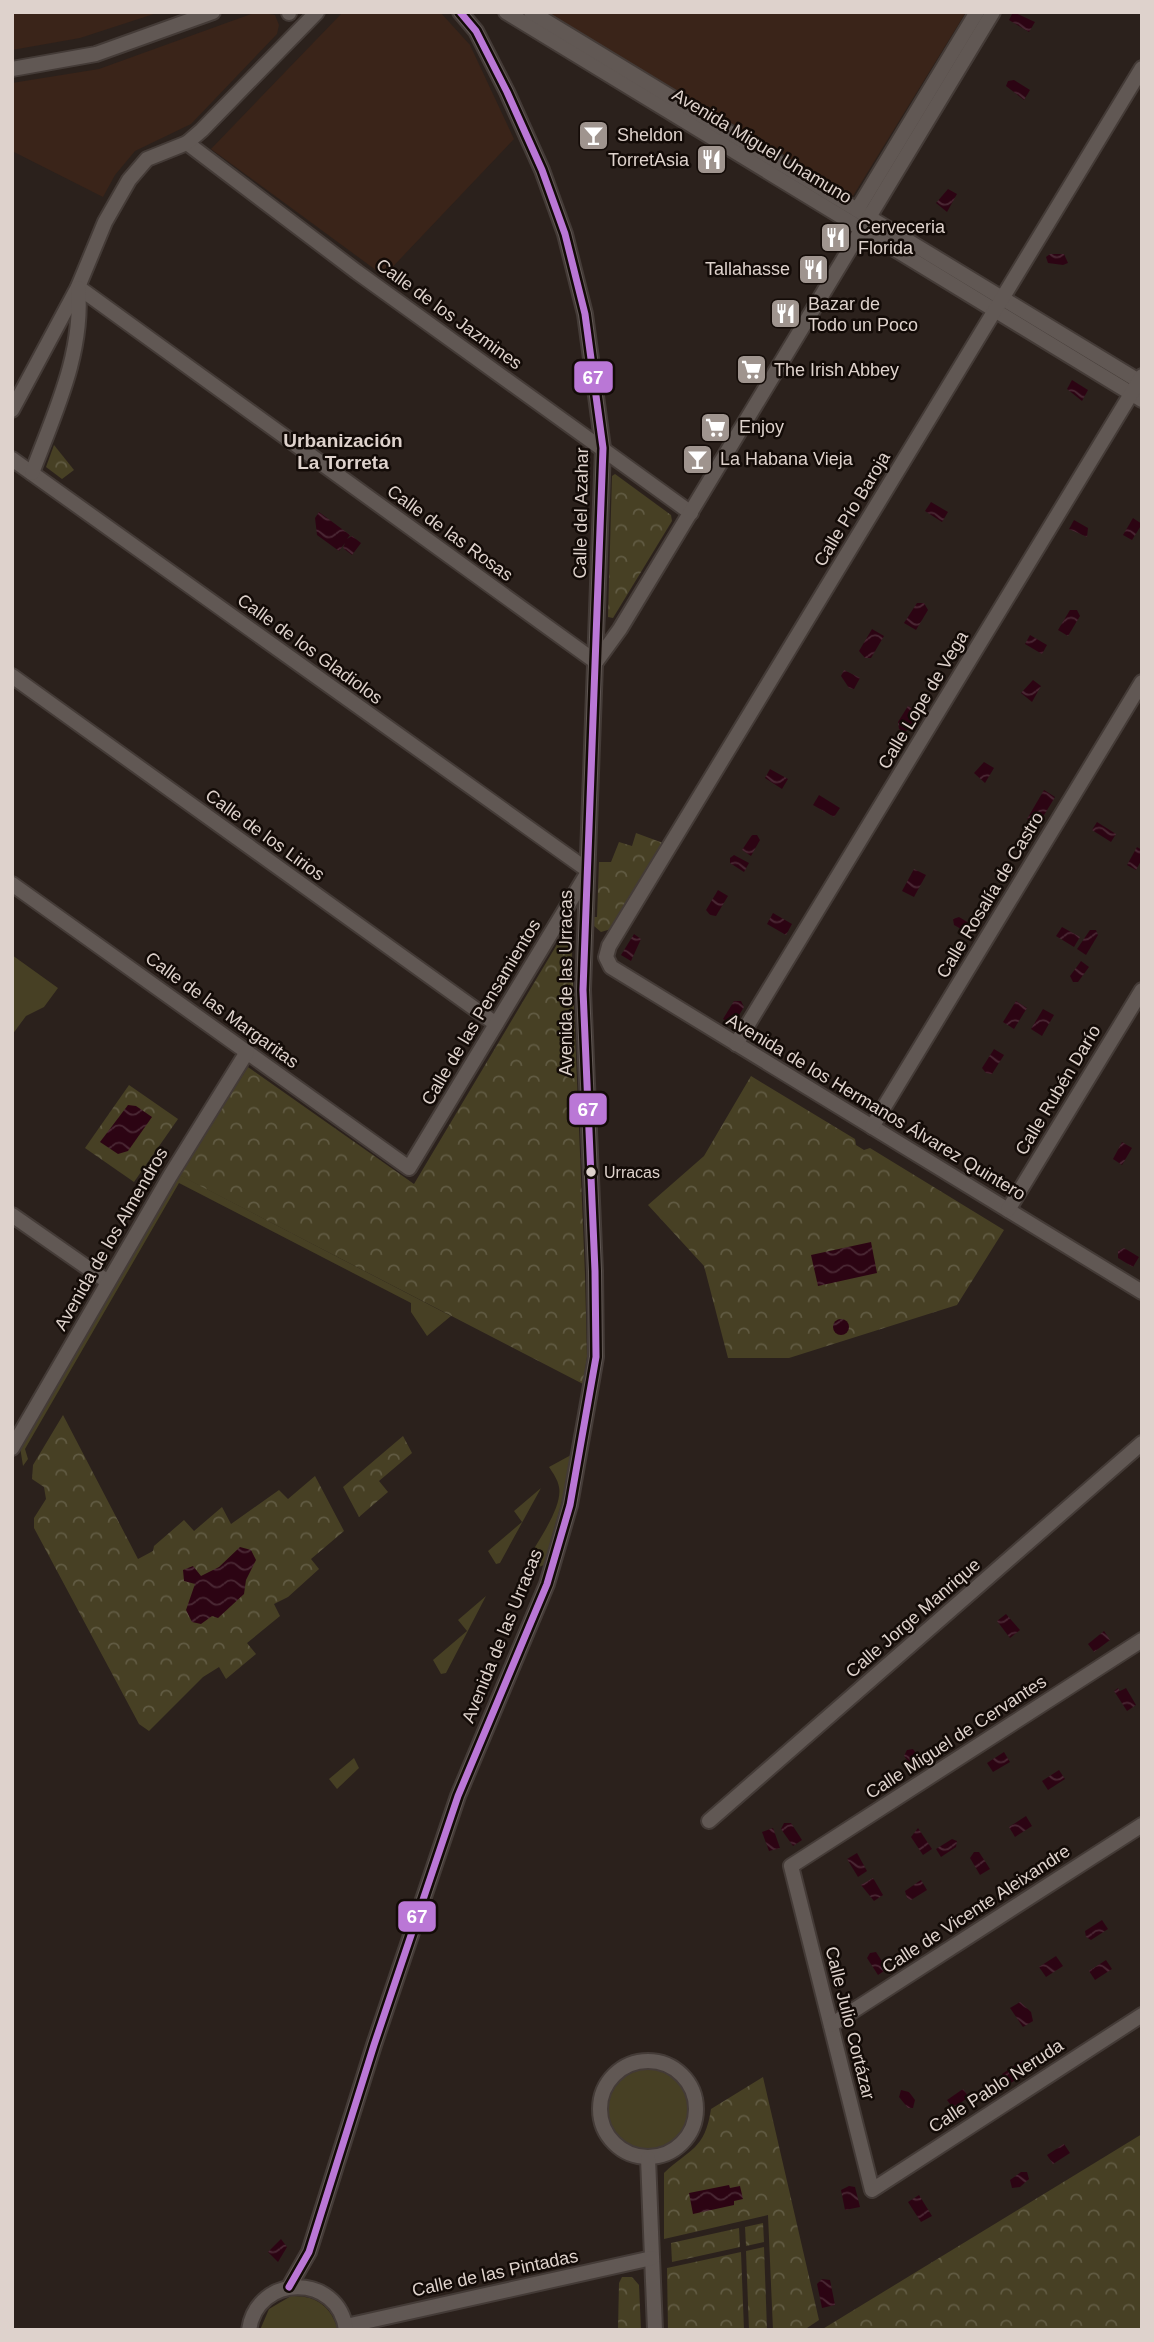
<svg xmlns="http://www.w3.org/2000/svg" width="1154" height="2342" font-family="Arial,sans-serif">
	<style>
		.built { fill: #3a2419 }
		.green { fill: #474024 }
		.park { fill: url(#park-crowns) }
		.water { fill: url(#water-waves) }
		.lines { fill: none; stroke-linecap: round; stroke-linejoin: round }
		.street-casing { stroke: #443b37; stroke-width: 18 }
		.street { stroke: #615854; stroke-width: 14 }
		.bus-1-casing { stroke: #130b07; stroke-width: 12 }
		.bus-1 { stroke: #ba77d6; stroke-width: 7 }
		.bus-dot { fill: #ded2cc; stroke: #130b07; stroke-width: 2.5 }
		.labels { text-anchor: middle; stroke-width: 5; stroke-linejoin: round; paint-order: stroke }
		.bus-label { font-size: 16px; fill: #ded2cc; stroke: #130b07; text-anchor: start }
		.poi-label { font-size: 18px; fill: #ded2cc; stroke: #130b07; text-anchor: start }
		.street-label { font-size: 18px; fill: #ded2cc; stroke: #130b07 }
		.neighbourhood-label { font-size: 19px; font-weight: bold; fill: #ded2cc; stroke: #130b07 }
		.line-badge { stroke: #130b07; stroke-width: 2.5 }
		.badge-label { font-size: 19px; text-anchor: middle; font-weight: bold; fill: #fff }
	</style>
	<defs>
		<pattern id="park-crowns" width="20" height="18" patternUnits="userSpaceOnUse" patternTransform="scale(1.75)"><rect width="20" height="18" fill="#474024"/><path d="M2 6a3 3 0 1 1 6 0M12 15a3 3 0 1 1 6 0" fill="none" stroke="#615b43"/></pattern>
		<pattern id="water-waves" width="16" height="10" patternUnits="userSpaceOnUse" patternTransform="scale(1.75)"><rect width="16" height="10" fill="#2c0413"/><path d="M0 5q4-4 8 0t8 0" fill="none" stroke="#4a2834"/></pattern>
	</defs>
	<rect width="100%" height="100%" fill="#2b211c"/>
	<g class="built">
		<path d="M12 12H160L80 38 12 50Z"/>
		<path d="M257 12 275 15 279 25 277 34 191 124 135 151 115 175 103 197 12 151V83L99 69Z"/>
		<path d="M343 12H440L470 45 514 139 384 276 211 149Z"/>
		<path d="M546 12H966L853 196Z"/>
	</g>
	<g class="green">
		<path d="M12 955 58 988 44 1007 26 1016 12 1035Z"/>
		<path d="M178 1174 451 1316 427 1336 411 1312V1303L179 1183 25 1449 28 1459 23 1466 20 1447Z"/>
		<path d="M571 1455 564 1494 544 1565 534 1569 527 1566V1561C537 1542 563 1507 559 1487 558 1480 553 1473 549 1467Z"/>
		<path d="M541 1488 500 1563 496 1564 488 1551 522 1522 514 1511Z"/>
		<path d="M486 1596 446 1673 441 1674 433 1660 467 1631 458 1620Z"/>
		<path d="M354 1758 359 1768 337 1789 329 1779Z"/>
		<circle cx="649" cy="2110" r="41"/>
		<path d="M291 2296C316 2295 331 2306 338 2330H260L269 2309Z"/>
	</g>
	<g class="park">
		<path d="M54 445 74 470 62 479 46 467Z"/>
		<path d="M615 474 671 515 672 521 613 618 608 617 612 476Z"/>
		<path d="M636 833 663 843 611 929 601 932 594 926V917H597L599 862H611L619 842 632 846Z"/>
		<path d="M565 931 571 933 585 1275 587 1357 583 1384 179 1175 248 1067 414 1184Z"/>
		<path d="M751 1076 855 1139 856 1145 864 1150 870 1148 1004 1230 957 1305 789 1358H728L704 1266 648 1205 704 1156Z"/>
		<path d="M129 1085 178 1119 134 1182 85 1148Z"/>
		<path d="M63 1415 138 1559 153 1551 154 1546 184 1520 194 1531 222 1507 231 1524 279 1490 288 1499 315 1476 344 1531 311 1559 319 1569 288 1597 274 1604 280 1616 247 1643 256 1654 226 1679 219 1667 203 1677 149 1731 139 1724 34 1528V1518L46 1499 44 1487 32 1479 33 1465Z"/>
		<path d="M403 1436 412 1453 379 1481 388 1492 359 1517 343 1487Z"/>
		<path d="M763 2077 819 2320 804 2330H773L768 2215 664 2239V2173C689 2149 705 2150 711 2109Z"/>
		<path d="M1142 2134V2330H821Z"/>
		<path d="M763 2223 764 2242 746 2246 745 2227Z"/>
		<path d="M739 2228 740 2247 672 2262 671 2243Z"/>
		<path d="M764 2247 767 2330H749L746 2251Z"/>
		<path d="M741 2252 744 2330H668L667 2268Z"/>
		<path d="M622 2277H632L639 2285 641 2330H618L619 2283Z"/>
	</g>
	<g class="water">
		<path d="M1013 12 1035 22 1029 32 1009 20Z"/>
		<path d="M1014 80 1030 90 1024 100 1006 86 1008 81Z"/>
		<path d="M948 189 957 194 947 212 936 203Z"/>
		<path d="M1050 254H1064L1068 263 1063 265 1048 263 1046 257Z"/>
		<path d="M1072 380 1088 390 1082 401 1067 389Z"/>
		<path d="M931 502 948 512 942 522 925 511Z"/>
		<path d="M319 512 350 535 347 539 352 536 361 543 352 555 343 548 345 543 339 551 317 535 315 518Z"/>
		<path d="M1133 518 1142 524 1132 540 1123 535Z"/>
		<path d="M1074 520 1088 528 1087 537 1069 529Z"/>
		<path d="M917 603H924L928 610 916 630 904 623Z"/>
		<path d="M1070 610H1077L1080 616 1068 636 1058 630Z"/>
		<path d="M872 629 884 636 871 658H865L859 651Z"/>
		<path d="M1030 635 1047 645 1042 654 1025 644Z"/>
		<path d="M844 670 860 678 854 689 849 688 841 676Z"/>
		<path d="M1033 680 1041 686 1032 702 1021 693Z"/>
		<path d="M908 706 920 713 909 729 904 732 899 729 898 722Z"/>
		<path d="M984 762 994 768 985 783 974 773Z"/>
		<path d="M770 769 788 779 782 789 765 778Z"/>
		<path d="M1044 790 1055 797 1038 825 1027 819Z"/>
		<path d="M819 795 840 808 834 817 813 805Z"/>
		<path d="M1097 822 1116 834 1111 842 1092 830Z"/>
		<path d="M752 835H757L760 840 751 856 742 850Z"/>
		<path d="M1137 847 1142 850V859L1136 870 1127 865Z"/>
		<path d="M734 855 749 863 744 872 730 863V858Z"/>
		<path d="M914 869 926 875 914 897 902 891Z"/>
		<path d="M718 890 728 896 716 916 710 915 706 910Z"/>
		<path d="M773 913 792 924 786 935 767 924Z"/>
		<path d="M959 917 974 926 970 934 954 925 953 919Z"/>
		<path d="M1062 927 1080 937 1074 947 1056 936Z"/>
		<path d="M1090 930H1096L1098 935 1086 955 1077 949Z"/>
		<path d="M634 934 641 939 631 961 621 955Z"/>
		<path d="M1081 961 1089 967 1078 982H1073L1070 976Z"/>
		<path d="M734 1001H741L744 1007 733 1025 723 1019Z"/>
		<path d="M1016 1001 1027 1008 1014 1029 1003 1022Z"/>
		<path d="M1043 1009 1054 1015 1042 1036 1031 1029Z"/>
		<path d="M994 1049 1004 1055 992 1074 986 1073 982 1068Z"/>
		<path d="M128 1105 136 1106 152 1117 128 1151 118 1154 100 1142Z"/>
		<path d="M1122 1142 1132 1148 1122 1165 1113 1159Z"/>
		<path d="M871 1242 877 1273 818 1286 811 1255Z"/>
		<path d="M1124 1248 1139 1257 1133 1267 1118 1258V1251Z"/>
		<circle cx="841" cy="1327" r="8"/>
		<path d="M240 1547 251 1550 256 1560 246 1580 244 1594 218 1618 212 1616 201 1624 192 1622 186 1610 195 1584 184 1581 183 1570 193 1566 201 1576 219 1567Z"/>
		<path d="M1006 1614 1020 1630 1010 1638 997 1621Z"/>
		<path d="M1104 1631 1110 1640 1094 1652 1088 1644Z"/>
		<path d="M1118 1688 1120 1691 1126 1688 1136 1705 1127 1711 1114 1691Z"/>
		<path d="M913 1749 923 1763 914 1769 904 1756 907 1750Z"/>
		<path d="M1004 1752 1010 1762 993 1772 987 1763Z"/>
		<path d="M1059 1770 1065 1779 1048 1790 1042 1781Z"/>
		<path d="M1026 1816 1032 1826 1015 1837 1009 1827Z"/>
		<path d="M784 1823H791L802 1840 793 1846 781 1829Z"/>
		<path d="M773 1828 780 1848 769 1851 762 1832Z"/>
		<path d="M918 1828 932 1849 923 1855 911 1837Z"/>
		<path d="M952 1839 957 1841 956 1847 941 1857 936 1849Z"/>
		<path d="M974 1852H979L990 1869 980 1875 970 1858Z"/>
		<path d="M857 1853 867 1871 858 1877 847 1859Z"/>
		<path d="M873 1878 883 1895 874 1901 861 1885Z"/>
		<path d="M921 1880 927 1890 911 1900 907 1898 905 1891Z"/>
		<path d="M1102 1920 1108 1929 1091 1940 1086 1937 1085 1931Z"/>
		<path d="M876 1952 887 1969 878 1975 867 1958 870 1953Z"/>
		<path d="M1056 1956 1063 1966 1046 1977 1039 1967Z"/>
		<path d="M1106 1960 1112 1969 1095 1980 1089 1971Z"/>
		<path d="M1020 2002 1031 2012 1033 2021 1023 2027 1010 2008Z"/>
		<path d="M1023 2060 1030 2063V2071L1009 2084 1002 2074Z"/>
		<path d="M963 2089 969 2097 953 2108 947 2100Z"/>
		<path d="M901 2090 909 2092 915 2100 913 2108H908L899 2097Z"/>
		<path d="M1064 2144 1070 2153 1053 2164 1047 2155Z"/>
		<path d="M1021 2172H1027L1029 2179 1020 2187 1012 2188 1010 2180Z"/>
		<path d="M729 2185 730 2188 740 2186 743 2199 734 2201V2205L693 2214 689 2193Z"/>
		<path d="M849 2186 855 2187 860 2207 845 2210 841 2190Z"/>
		<path d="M919 2195 932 2216 921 2222 908 2202Z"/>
		<path d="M281 2239 287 2247 278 2262 268 2252Z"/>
		<path d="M822 2279 830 2280 835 2305 822 2308 817 2284Z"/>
	</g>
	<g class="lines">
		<defs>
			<g id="street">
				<path d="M289 12V13"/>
				<path d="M506 12 1142 400"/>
				<path d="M531 12 1142 383"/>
				<path d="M1142 68 609 946 606 957 611 967 1142 1292"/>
				<path d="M12 69 96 54 213 12"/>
				<path d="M187 143 357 272 691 513"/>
				<path d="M857 210 977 12"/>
				<path d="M78 287 596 662"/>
				<path d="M12 410 78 287 105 222 129 180 147 159 187 143 202 130 317 12"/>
				<path d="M12 459 586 869"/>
				<path d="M32 473C54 414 84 353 78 288"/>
				<path d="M596 662 620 629 993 12"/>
				<path d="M12 676 496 1024"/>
				<path d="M12 884 409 1168 585 877"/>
				<path d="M736 1044 1142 376"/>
				<path d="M872 1127 1142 682"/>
				<path d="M1008 1210 1142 990"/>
				<path d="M12 1215 108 1282"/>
				<path d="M12 1448 170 1176 247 1052"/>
				<path d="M1142 1640 791 1866 872 2190 1142 2015"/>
				<path d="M709 1821 1142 1443"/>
				<path d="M831 2025 1142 1825"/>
				<circle cx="648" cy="2109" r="48"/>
				<path d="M648 2158 655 2330"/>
				<path d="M289 2287 309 2252 374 2045 458 1796 547 1584 570 1505 596 1357 595 1271 583 990 603 448 585 314 565 234 542 170 507 92 476 31 460 12"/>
				<path d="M346 2326 652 2258"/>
				<path d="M249 2330C257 2273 339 2273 346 2330"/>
			</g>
		</defs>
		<use href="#street" class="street-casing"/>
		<use href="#street" class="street"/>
		<defs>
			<path id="bus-1" d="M289 2287 309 2252 374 2045 458 1796 547 1584 570 1505 596 1357 595 1271 583 990 603 448 585 314 565 234 542 170 507 92 476 31 460 12"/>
		</defs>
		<use href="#bus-1" class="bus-1-casing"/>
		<use href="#bus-1" class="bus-1"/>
	</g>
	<defs>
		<symbol id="bar-square" viewBox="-11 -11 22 22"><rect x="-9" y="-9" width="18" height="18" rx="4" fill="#9f948e" stroke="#130b07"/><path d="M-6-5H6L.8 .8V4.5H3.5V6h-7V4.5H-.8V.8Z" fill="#fff"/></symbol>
		<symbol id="restaurant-square" viewBox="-11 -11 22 22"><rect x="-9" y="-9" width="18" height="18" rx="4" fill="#9f948e" stroke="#130b07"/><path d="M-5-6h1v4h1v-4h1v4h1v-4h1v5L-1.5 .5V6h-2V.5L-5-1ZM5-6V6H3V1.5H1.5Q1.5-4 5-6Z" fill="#fff"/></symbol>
		<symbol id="supermarket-square" viewBox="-11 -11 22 22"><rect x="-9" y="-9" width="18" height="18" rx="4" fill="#9f948e" stroke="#130b07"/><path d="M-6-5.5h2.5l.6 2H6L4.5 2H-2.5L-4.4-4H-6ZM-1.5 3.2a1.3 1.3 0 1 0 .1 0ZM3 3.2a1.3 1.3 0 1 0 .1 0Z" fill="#fff"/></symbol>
	</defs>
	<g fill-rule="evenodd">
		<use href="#bar-square" x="576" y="118" width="35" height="35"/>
		<use href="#restaurant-square" x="694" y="142" width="35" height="35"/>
		<use href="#restaurant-square" x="818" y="220" width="35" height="35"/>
		<use href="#restaurant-square" x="796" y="252" width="35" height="35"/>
		<use href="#restaurant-square" x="768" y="296" width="35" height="35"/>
		<use href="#supermarket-square" x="734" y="352" width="35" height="35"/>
		<use href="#supermarket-square" x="698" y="410" width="35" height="35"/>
		<use href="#bar-square" x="680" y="442" width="35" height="35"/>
	</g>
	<circle class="bus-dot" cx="591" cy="1172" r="6"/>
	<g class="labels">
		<g class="bus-label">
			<text x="604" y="1178">Urracas</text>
		</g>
		<g class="poi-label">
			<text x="617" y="141">Sheldon</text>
			<text x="689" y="166" text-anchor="end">TorretAsia</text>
			<text x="858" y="233">Cerveceria<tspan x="858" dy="21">Florida</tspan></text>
			<text x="790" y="275" text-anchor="end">Tallahasse</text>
			<text x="808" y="310">Bazar de<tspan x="808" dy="21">Todo un Poco</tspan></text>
			<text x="774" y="376">The Irish Abbey</text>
			<text x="739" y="433">Enjoy</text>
			<text x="720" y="465">La Habana Vieja</text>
		</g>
		<g class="street-label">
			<text transform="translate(762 146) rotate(31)" y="6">Avenida Miguel Unamuno</text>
			<text transform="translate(449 314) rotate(36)" y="6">Calle de los Jazmines</text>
			<text transform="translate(852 509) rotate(-59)" y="6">Calle Pío Baroja</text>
			<text transform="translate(581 513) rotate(-89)" y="6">Calle del Azahar</text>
			<text transform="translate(450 533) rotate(36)" y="6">Calle de las Rosas</text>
			<text transform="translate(310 649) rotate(36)" y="6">Calle de los Gladiolos</text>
			<text transform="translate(923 700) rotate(-59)" y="6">Calle Lope de Vega</text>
			<text transform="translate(265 835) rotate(36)" y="6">Calle de los Lirios</text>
			<text transform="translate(990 895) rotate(-59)" y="6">Calle Rosalía de Castro</text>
			<text transform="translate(566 983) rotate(-90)" y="6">Avenida de las Urracas</text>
			<text transform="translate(222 1010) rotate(36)" y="6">Calle de las Margaritas</text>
			<text transform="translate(481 1012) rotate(-59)" y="6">Calle de las Pensamientos</text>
			<text transform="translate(1058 1090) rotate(-59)" y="6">Calle Rubén Darío</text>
			<text transform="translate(876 1107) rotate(31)" y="6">Avenida de los Hermanos Álvarez Quintero</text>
			<text transform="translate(111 1239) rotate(-60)" y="6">Avenida de los Almendros</text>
			<text transform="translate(913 1618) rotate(-41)" y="6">Calle Jorge Manrique</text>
			<text transform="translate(502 1636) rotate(-68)" y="6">Avenida de las Urracas</text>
			<text transform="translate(956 1737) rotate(-33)" y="6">Calle Miguel de Cervantes</text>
			<text transform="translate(976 1909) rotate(-33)" y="6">Calle de Vicente Aleixandre</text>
			<text transform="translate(850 2023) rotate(76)" y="6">Calle Julio Cortázar</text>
			<text transform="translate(996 2086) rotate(-33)" y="6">Calle Pablo Neruda</text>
			<text transform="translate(495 2273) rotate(-12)" y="6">Calle de las Pintadas</text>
		</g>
		<g class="neighbourhood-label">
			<text x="343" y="447">Urbanización<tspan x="343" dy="22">La Torreta</tspan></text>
		</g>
	</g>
	<g class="line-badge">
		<rect x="573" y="360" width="41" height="34" rx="7" fill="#ba77d6"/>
		<rect x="568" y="1092" width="40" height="34" rx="7" fill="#ba77d6"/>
		<rect x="397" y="1900" width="40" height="33" rx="7" fill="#ba77d6"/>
	</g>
	<g class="badge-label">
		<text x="593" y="384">67</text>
		<text x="588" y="1116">67</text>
		<text x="417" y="1923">67</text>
	</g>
	<rect width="1154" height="2342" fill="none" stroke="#ded2cc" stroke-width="28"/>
</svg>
